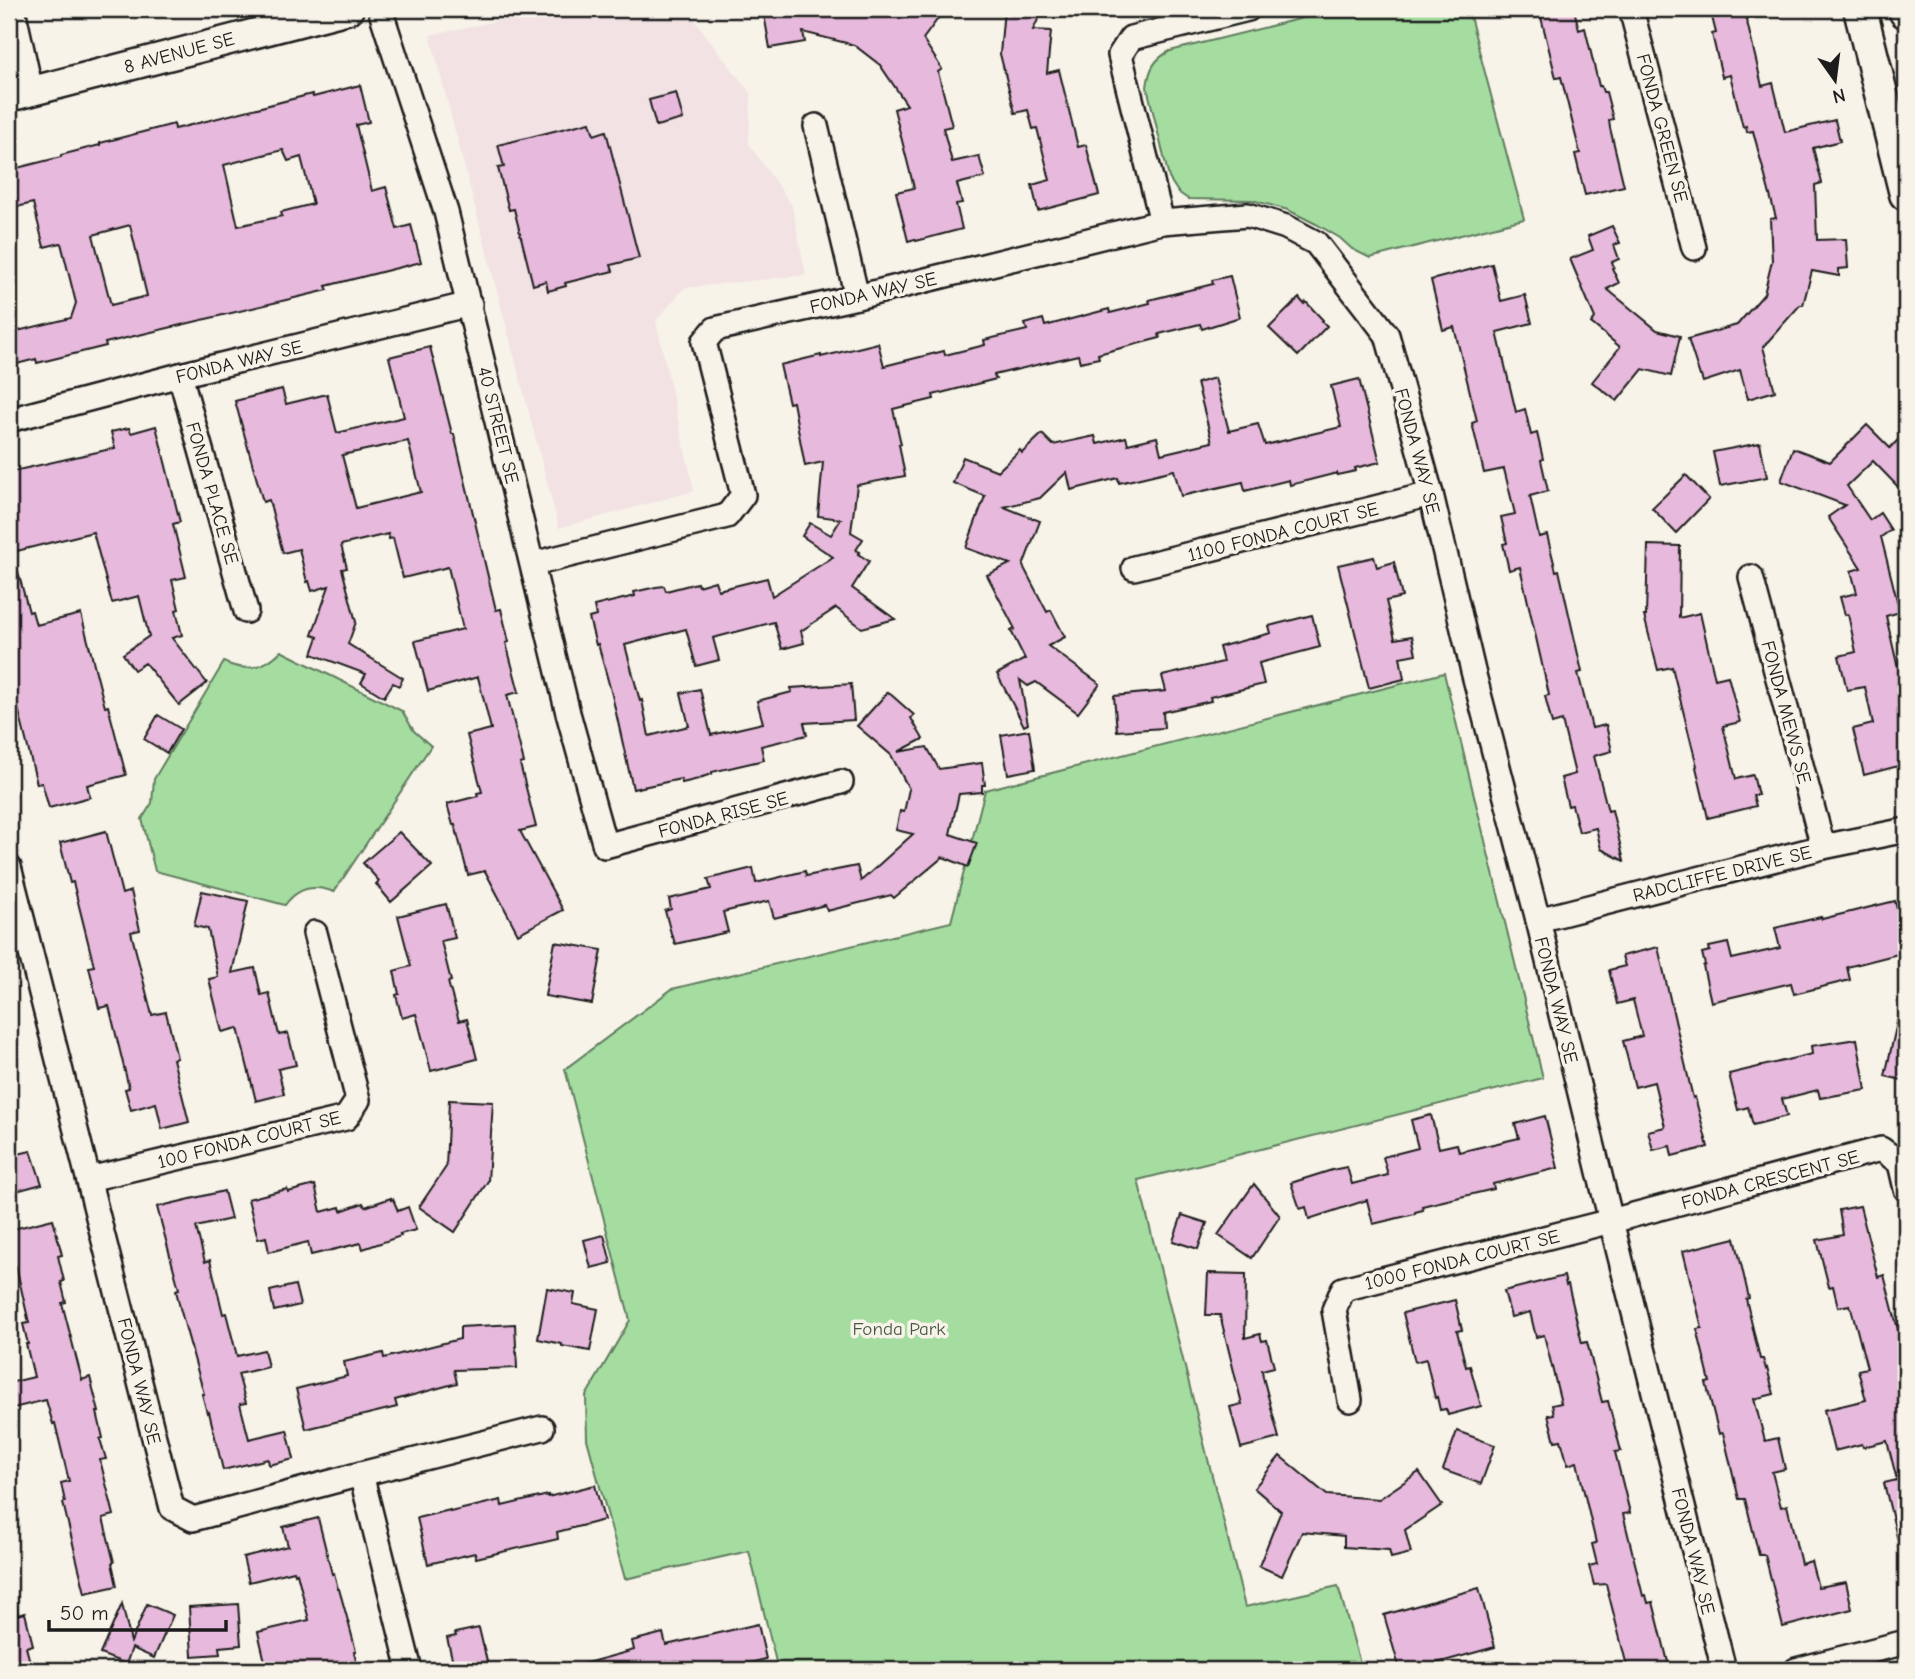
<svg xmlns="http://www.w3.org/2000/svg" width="1915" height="1679" font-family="'Comic Neue',sans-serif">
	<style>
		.built { fill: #f2e2e4 }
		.green { fill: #a5dda1; stroke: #607c5e; stroke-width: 2 }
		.building { fill: #e7b9dc; stroke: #1c1c1c; stroke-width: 2; fill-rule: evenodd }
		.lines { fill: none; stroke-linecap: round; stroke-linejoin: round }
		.minor-casing { stroke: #1c1c1c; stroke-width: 28 }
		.tertiary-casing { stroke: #1c1c1c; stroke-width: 33 }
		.secondary-casing { stroke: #1c1c1c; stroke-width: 37 }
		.minor { stroke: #f7f3e8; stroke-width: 23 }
		.tertiary { stroke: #f7f3e8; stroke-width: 28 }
		.secondary { stroke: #f7f3e8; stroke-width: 32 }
		.labels { text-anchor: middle; stroke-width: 7; stroke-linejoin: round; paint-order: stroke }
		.street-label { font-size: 19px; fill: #1c1c1c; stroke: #f7f3e8 }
		.park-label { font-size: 19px; fill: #455644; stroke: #f7f3e8 }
	</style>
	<rect width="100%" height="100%" fill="#f7f3e8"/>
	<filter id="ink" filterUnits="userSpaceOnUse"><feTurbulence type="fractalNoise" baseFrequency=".0143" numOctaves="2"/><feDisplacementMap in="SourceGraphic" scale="14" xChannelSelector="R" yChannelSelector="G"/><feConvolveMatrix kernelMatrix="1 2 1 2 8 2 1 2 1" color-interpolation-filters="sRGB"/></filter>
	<g filter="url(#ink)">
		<path class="built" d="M555 9H686L751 94 749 144 792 206 806 275 684 288 656 321 694 491 559 528 430 35Z"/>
		<g class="green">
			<path d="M1339 9H1468L1524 219 1370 258 1352 249 1340 238 1316 224 1288 210 1252 200 1188 199 1178 192 1169 178 1147 87C1149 70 1154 59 1170 51Z"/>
			<path d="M281 651 402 711 414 731 431 746 334 892C314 884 297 888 285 905L155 871 142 819 152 803 154 779 224 662C246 673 264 668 281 651Z"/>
			<path d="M1444 673 1543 1078 1138 1180 1245 1607 1338 1586 1362 1670H776L777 1666 749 1551 625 1579 587 1439 586 1396 630 1320 565 1069 672 989 951 922 985 790Z"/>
		</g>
		<g class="building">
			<path d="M763 9H894L907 18 915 9H945L923 39 942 69 938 72 952 126 943 128 952 162 979 156 985 177 957 184 962 203 956 204 962 229 916 241 915 239 908 241 896 192 914 188 894 109 907 105 880 65 854 45 803 32 805 42 770 48Z"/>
			<path d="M1004 9H1043L1033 30 1051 31 1047 73 1059 70 1078 147 1086 145 1099 195 1038 211 1032 185 1050 180 1037 128 1033 129 1028 110 1015 113 1000 54Z"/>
			<path d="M1539 9H1574L1579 30 1585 28 1599 86H1601L1603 92H1606L1613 119 1609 120 1610 128 1624 186 1585 195 1575 154 1580 153 1561 77 1556 78Z"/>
			<path d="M1710 9H1744L1762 86 1773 83 1785 132 1835 120 1840 141 1813 148 1822 183 1815 185 1817 240 1846 239 1848 268 1839 269V276L1812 271 1803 305H1800L1763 347 1775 391 1748 399 1740 370 1703 382 1701 376H1700L1688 339 1737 325 1764 294 1772 261 1770 219 1776 218 1753 131 1747 132 1746 126 1743 127 1730 75 1722 77 1712 34 1716 33Z"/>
			<path d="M360 85 369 122 356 125 372 191 386 187 397 229 411 225 421 262 326 286 328 290 105 343 106 346 37 363 36 359 9 366V333L71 318 76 303 61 243 44 247 33 203 9 209V170L61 157V155L100 145V143L174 124 175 129 312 94 313 97ZM283 150 288 161 301 157 313 204 281 212 282 216 238 226 224 165ZM130 225 147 296 111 305 93 235Z"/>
			<path d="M676 93 683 119 656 126 649 100Z"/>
			<path d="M590 122 594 135 606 131 639 258 611 265 613 271 565 283 566 286 548 291 546 281 533 285 514 209 509 210 498 168 504 167 498 145Z"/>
			<path d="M1612 226 1620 243 1614 245 1619 259 1612 262 1614 267 1612 268 1619 283 1607 289 1657 330 1680 336 1671 376 1643 369 1617 401 1592 382 1620 347 1591 323 1595 318 1570 259 1593 250 1588 236Z"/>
			<path d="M1492 264 1501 301 1525 295 1532 323 1497 332 1516 412 1525 409 1531 435 1537 433 1543 459 1541 460 1548 491 1530 496 1539 537 1547 535 1556 571 1559 570 1582 672 1578 673 1592 728 1606 725 1612 751 1594 756 1608 811 1612 810 1624 861 1601 849 1596 828 1579 832 1572 805 1568 806 1561 778 1575 774 1562 721 1552 724 1545 696 1549 695 1520 567 1509 570 1503 544 1507 543 1501 517 1515 514 1504 469 1484 473 1472 423 1477 421 1454 327 1443 330 1431 280Z"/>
			<path d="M1230 276 1240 317 1202 329 1200 324 1159 334 1160 338 1098 354 1099 358 1080 362 1078 355 994 375 996 379 933 395 934 399 893 409 901 444H899L905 476 857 485 851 532 863 539 856 550 860 552 858 554 869 561 852 588 895 619 862 628 836 608 801 631 804 643 782 649 774 622 713 638 719 660 696 666 686 629 625 645 640 701 642 700 649 736 689 726 681 693 700 689 711 735 763 723 757 701 792 692 791 688 851 684 854 720 804 723 807 735 761 746 764 760 712 772V774L702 777 703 778 682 783 681 779 633 789 612 695 598 644 596 645 589 618 596 616 594 606 635 596 634 592 656 587 664 586 666 591 697 583 698 586 715 581 718 590 767 578 772 596 833 557 802 536 810 523 831 535 841 519 818 516 823 462 805 466 793 402 789 403 780 365 821 355V357L878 343 884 366 944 351 945 355 985 345 984 340 1027 330 1025 324 1043 319 1045 326 1109 309 1110 313 1150 303 1149 300 1213 284 1212 280Z"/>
			<path d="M1299 298 1304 304 1306 302 1323 320 1322 321 1327 326 1298 356 1269 328Z"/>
			<path d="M430 347 452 434H454L496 610 501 609 509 642 506 643 519 692 507 695 524 763 520 764 536 827 520 831 563 910 518 934 485 871 468 875 455 825H453L447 804 478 796 477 793 482 792 467 735 491 729 478 677 428 691 415 641 463 629 448 567 403 578 393 538 389 539 388 534 341 545 347 568 342 569 356 622 348 644 403 678 399 686 393 683 384 697 361 683 366 674 312 654 318 637 312 635 329 586 312 591 309 581 307 582 299 549 283 553 269 500 263 502 235 401 282 389 286 404 327 394 337 433 404 417 389 357ZM408 441 421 492 356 508 342 455Z"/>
			<path d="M1215 378 1229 431 1258 424 1265 445 1341 427 1331 386 1359 379 1380 462 1355 468 1356 471 1337 475V473L1290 485 1289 480 1245 491 1243 482 1181 496 1174 470 1119 483 1118 478 1071 490 1067 472 1040 498 1004 507 1040 521 1023 566 1047 612 1051 610 1065 637 1048 646 1100 684 1078 713 1036 682 1028 686 1020 680 1028 724 1024 726 997 674 1025 659 1011 631 1015 629 987 575 1010 564 966 548 985 496 953 483 963 457 998 471 1020 450 1022 453 1042 434 1053 445 1095 436 1097 444 1126 437 1128 444 1157 437 1161 454 1212 442 1197 383Z"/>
			<path d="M1867 425 1890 448 1906 432V495L1873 461 1847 486 1870 520 1880 513 1891 530 1881 537 1900 612 1886 616 1897 664 1906 662V682L1902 683 1903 696H1900L1906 722V764L1864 775 1853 729 1873 724 1865 687 1847 690 1839 656 1856 652 1848 614 1845 615 1840 597 1857 593 1851 571 1861 568 1828 517 1845 505 1781 481 1793 448 1830 462Z"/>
			<path d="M156 426 180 522 173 524 186 577 172 580 179 609 176 610 182 635 172 638 207 683 179 705 145 663 134 670 123 654 149 636 139 596 112 603 93 532 9 553V472L115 448 111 432 129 428 131 433Z"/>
			<path d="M1760 443 1767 477 1720 486 1713 452Z"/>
			<path d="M1686 475 1709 499 1676 533 1652 508Z"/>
			<path d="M1648 545 1680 546 1679 618 1700 613 1715 679 1728 676 1740 722 1723 726 1736 779 1753 775 1758 795H1753L1756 806 1708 818 1696 767 1697 766 1672 667 1658 670 1644 616H1646Z"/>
			<path d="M1374 557 1377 567 1394 562 1402 597 1386 601 1395 639 1412 636 1416 654 1400 657 1404 679 1369 688 1338 565Z"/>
			<path d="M15 561 29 612 32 611 36 625 81 614 105 707 108 706 126 775 87 785 90 797 49 808 42 783 37 784 9 672V562Z"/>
			<path d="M1312 615 1320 647 1259 663 1264 684 1210 697 1211 701 1163 712 1164 728 1117 731 1114 696 1166 691 1162 676 1223 662 1219 647 1271 633 1269 626Z"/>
			<path d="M888 692 914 715 911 718 923 739 898 752 927 747 939 769 982 763 985 785H982V792L959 794 950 834 977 843 968 867 943 857 894 898 891 895 827 911 825 905 774 918 769 901 723 912 728 932 675 944 673 937H672L665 911 671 909 669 899 711 889 708 879 753 868 756 883 805 871 806 876 857 866 861 881 913 834 896 830 900 811 904 812 909 789 891 755 857 726Z"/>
			<path d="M158 715 181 729 167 753 144 739Z"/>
			<path d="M1029 730 1035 769 1008 774 1001 735Z"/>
			<path d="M106 831 122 894 131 891 140 930 131 932 152 1015 166 1012 177 1058 173 1059 189 1122 162 1129 156 1103 131 1110 125 1089 129 1088 109 1006 99 1008 89 967 94 966 73 882 70 883 60 843Z"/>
			<path d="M399 832 432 866 391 902 376 884 379 881 363 863Z"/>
			<path d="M202 891 248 901 232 973 255 968 261 995 269 993 279 1035 288 1033 296 1065 278 1069 284 1094 256 1101 238 1028 222 1032 209 979 218 977 208 929 194 926Z"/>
			<path d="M1895 901 1906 945V952L1847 967 1850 980 1794 994 1791 983 1711 1002 1703 966 1705 965 1702 953 1710 951 1709 947 1728 943 1732 959 1780 948 1775 928 1821 917 1822 919Z"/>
			<path d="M446 904 455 938 441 941 451 981 448 982 459 1021 467 1019 477 1059 431 1071 416 1014 402 1018 396 995 399 994 394 971 411 966 398 916Z"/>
			<path d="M555 942 602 950 592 1004 545 996Z"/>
			<path d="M1658 947 1693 1098 1695 1097 1708 1147 1672 1156 1670 1146 1653 1150 1648 1131 1665 1127 1654 1082 1635 1087 1623 1041 1642 1036 1633 1000 1617 1004 1609 970 1625 966 1622 956Z"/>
			<path d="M1898 1018 1906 1019V1081L1885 1076Z"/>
			<path d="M1857 1039 1866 1090 1820 1098 1818 1090 1782 1099 1787 1116 1753 1125 1748 1107 1738 1110 1729 1074 1812 1054 1811 1046Z"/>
			<path d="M449 1100 493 1102 488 1181 455 1232 419 1207 446 1167Z"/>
			<path d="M1431 1115 1439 1148 1457 1144 1459 1152 1519 1138 1515 1124 1545 1116 1558 1168 1493 1184 1494 1189 1422 1206 1423 1210 1415 1212V1214L1373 1224 1367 1200 1309 1219 1306 1207 1300 1209 1291 1183 1332 1170 1347 1167 1352 1184 1388 1175 1383 1157 1418 1148 1411 1120Z"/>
			<path d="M31 1151 42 1184 9 1193V1156Z"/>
			<path d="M1254 1184 1280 1216 1252 1258 1218 1235Z"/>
			<path d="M315 1185 321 1212 340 1207 341 1211 363 1203 365 1207 391 1198V1200L393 1199 398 1211 408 1207 416 1230 400 1234 401 1236 363 1249 361 1243 311 1255 308 1242 269 1252 266 1237 258 1239 248 1199 287 1189 288 1192Z"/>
			<path d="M224 1191 231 1219 196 1227 205 1262 210 1260 223 1314 226 1313 237 1356 264 1350 268 1367 238 1374 246 1403 240 1404 249 1439 287 1430 294 1459 269 1465 268 1459 223 1470 209 1412 207 1413 202 1394H204L180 1308 176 1290 179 1289 157 1207Z"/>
			<path d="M1860 1206 1878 1277 1884 1275 1899 1333 1903 1332 1906 1347V1545H1899L1884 1483 1897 1480 1887 1441 1863 1447 1862 1444 1834 1451 1824 1410 1866 1400 1858 1370 1867 1368 1856 1326 1850 1305 1838 1307 1833 1286 1829 1287 1817 1240 1843 1235 1839 1210Z"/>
			<path d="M1182 1215 1207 1223 1198 1249 1173 1241Z"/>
			<path d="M53 1219 62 1255 58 1256 64 1281 61 1282 66 1302 62 1303 82 1380 90 1377 99 1412H97L103 1438 100 1439 106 1459 100 1460 114 1515 103 1518 114 1562 112 1563 117 1586 85 1593 63 1503 65 1502 61 1483 69 1481 55 1423 53 1424 46 1400 9 1409V1383L34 1377 26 1344H28L23 1324 29 1323 16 1266 9 1268V1230Z"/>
			<path d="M604 1235 611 1263 591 1268 584 1240Z"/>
			<path d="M1735 1238 1749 1298 1746 1299 1760 1359H1763L1766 1369 1767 1368 1774 1394 1754 1399 1765 1441 1778 1438 1785 1469 1772 1472 1781 1507 1787 1505 1801 1564 1811 1561 1818 1587 1846 1582 1852 1609 1783 1627 1765 1555H1759L1745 1499H1739L1723 1433 1719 1434 1706 1383 1710 1382 1697 1329 1702 1328 1683 1251Z"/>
			<path d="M1208 1273 1246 1274 1245 1338 1260 1334 1262 1341 1267 1340 1274 1367 1262 1370 1263 1377 1279 1438 1241 1448 1230 1407 1242 1404 1220 1315H1206Z"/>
			<path d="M1564 1276 1566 1285 1568 1284 1582 1343 1587 1342 1602 1402 1608 1401 1621 1451 1615 1452 1630 1513 1623 1514 1643 1596 1646 1595 1648 1603 1653 1602 1670 1670H1628L1606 1584 1594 1585 1589 1566 1597 1564 1592 1544 1596 1543 1577 1462 1568 1465 1561 1440 1555 1441 1548 1415 1554 1414 1552 1405 1561 1403 1544 1335 1536 1337 1530 1312 1511 1317 1504 1291Z"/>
			<path d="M295 1285 300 1305 274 1311 270 1291Z"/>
			<path d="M547 1288 575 1293 573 1304 598 1309 590 1351 562 1346V1344L538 1339Z"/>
			<path d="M1455 1300 1462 1330 1457 1331 1466 1367 1470 1366 1481 1406 1448 1415 1446 1409 1440 1410 1437 1397 1435 1398 1426 1359 1415 1362 1403 1313Z"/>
			<path d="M515 1324 517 1368 454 1370 457 1383 395 1400 397 1407 306 1429 296 1389 347 1376 344 1362 383 1353 384 1358 460 1339V1327Z"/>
			<path d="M1457 1431 1495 1445 1481 1484 1443 1470Z"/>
			<path d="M1280 1456 1327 1495 1379 1499 1419 1472 1442 1505 1405 1530 1411 1553 1391 1558 1389 1550 1344 1547V1536L1302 1532 1282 1576 1259 1566 1281 1511 1254 1488Z"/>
			<path d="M595 1485 604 1520 557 1532 558 1539 476 1558 475 1553 428 1564 417 1518 450 1510V1512L501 1500 502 1506 548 1495V1497Z"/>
			<path d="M318 1518 332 1574 334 1573 338 1589H339L348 1621 356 1651 354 1652 358 1670H267L258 1632 309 1620 297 1573 295 1574 294 1571 249 1582 243 1557 288 1546 283 1527Z"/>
			<path d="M1479 1588 1495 1647 1412 1670H1400L1384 1615Z"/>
			<path d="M122 1604 131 1642 147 1604 173 1615 154 1658 132 1648 126 1664 100 1654Z"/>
			<path d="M238 1604 241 1645 219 1647 220 1654 192 1656 189 1607Z"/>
			<path d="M16 1607 18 1615 25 1613 33 1645 26 1647 32 1670H9V1608Z"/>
			<path d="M758 1624 766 1659 721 1670H584L583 1664 634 1650 632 1641 663 1633 666 1645Z"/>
			<path d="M479 1628 489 1670H455L447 1638 456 1636 455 1633Z"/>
		</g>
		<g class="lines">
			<defs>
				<g id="minor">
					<path d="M13 9 31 91"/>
					<path d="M380 9 446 212 568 713 605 846 841 782"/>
					<path d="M1631 9 1694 248"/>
					<path d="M816 126 857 297"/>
					<path d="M1162 222 1120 55 1131 38 1248 9"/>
					<path d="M180 375 246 611"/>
					<path d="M9 420 180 375 470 304"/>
					<path d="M533 564 727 516 743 495 704 342 715 329 857 297 1162 222 1248 215 1286 227 1316 243 1387 335 1431 494 1473 671 1538 920 1611 1221 1724 1670"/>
					<path d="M1134 568 1431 494"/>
					<path d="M1751 577 1823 847"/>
					<path d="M9 867 172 1508 193 1519 361 1474 410 1670"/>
					<path d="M1538 920 1823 847 1906 830"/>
					<path d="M89 1179 346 1118 358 1100 315 933"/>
					<path d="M1350 1400 1334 1310 1343 1289 1611 1221 1881 1149 1900 1163 1906 1189"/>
					<path d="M361 1474 542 1428"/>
					<path d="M1796 1670 1906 1642"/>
				</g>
				<path id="tertiary" d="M9 97 349 9"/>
				<g id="secondary">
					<path d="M1860 9 1906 194"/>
					<path d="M1905 9 1906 12"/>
				</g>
			</defs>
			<use href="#minor" class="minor-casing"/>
			<use href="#tertiary" class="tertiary-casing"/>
			<use href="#secondary" class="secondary-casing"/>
			<use href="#minor" class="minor"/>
			<use href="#tertiary" class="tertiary"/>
			<use href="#secondary" class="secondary"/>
		</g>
	</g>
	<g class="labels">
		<g class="street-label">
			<text transform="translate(179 52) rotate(-15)" y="7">8 AVENUE SE</text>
			<text transform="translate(1663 128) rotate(75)" y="7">FONDA GREEN SE</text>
			<text transform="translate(873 292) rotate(-13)" y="7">FONDA WAY SE</text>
			<text transform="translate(239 361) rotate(-14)" y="7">FONDA WAY SE</text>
			<text transform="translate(499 425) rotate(76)" y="7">40 STREET SE</text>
			<text transform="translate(1418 451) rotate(75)" y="7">FONDA WAY SE</text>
			<text transform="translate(213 493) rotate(74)" y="7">FONDA PLACE SE</text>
			<text transform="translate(1283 531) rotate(-14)" y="7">1100 FONDA COURT SE</text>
			<text transform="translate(1787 712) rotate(75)" y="7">FONDA MEWS SE</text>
			<text transform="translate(723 814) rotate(-15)" y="7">FONDA RISE SE</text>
			<text transform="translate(1722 873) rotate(-14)" y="7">RADCLIFFE DRIVE SE</text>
			<text transform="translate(1557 1000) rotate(76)" y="7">FONDA WAY SE</text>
			<text transform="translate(249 1139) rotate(-14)" y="7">100 FONDA COURT SE</text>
			<text transform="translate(1770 1179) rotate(-15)" y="7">FONDA CRESCENT SE</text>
			<text transform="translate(1462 1259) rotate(-14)" y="7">1000 FONDA COURT SE</text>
			<text transform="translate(140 1381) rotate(76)" y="7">FONDA WAY SE</text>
			<text transform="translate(1694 1551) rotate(76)" y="7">FONDA WAY SE</text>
		</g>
		<g class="park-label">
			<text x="899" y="1335">Fonda Park</text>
		</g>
	</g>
	<rect width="1915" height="1679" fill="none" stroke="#f7f3e8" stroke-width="35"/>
	<rect x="18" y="18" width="1880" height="1644" fill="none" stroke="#1c1c1c" stroke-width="2.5" filter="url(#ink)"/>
	<g transform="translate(1835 80) rotate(166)" stroke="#f7f3e8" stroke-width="5" paint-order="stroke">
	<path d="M0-5L12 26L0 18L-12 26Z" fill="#1c1c1c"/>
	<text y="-10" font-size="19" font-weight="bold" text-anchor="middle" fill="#1c1c1c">N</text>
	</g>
	<path d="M49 1620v10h177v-10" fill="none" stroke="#1c1c1c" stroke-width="3.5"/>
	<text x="60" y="1620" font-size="21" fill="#1c1c1c" stroke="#f7f3e8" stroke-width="5" paint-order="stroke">50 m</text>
</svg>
